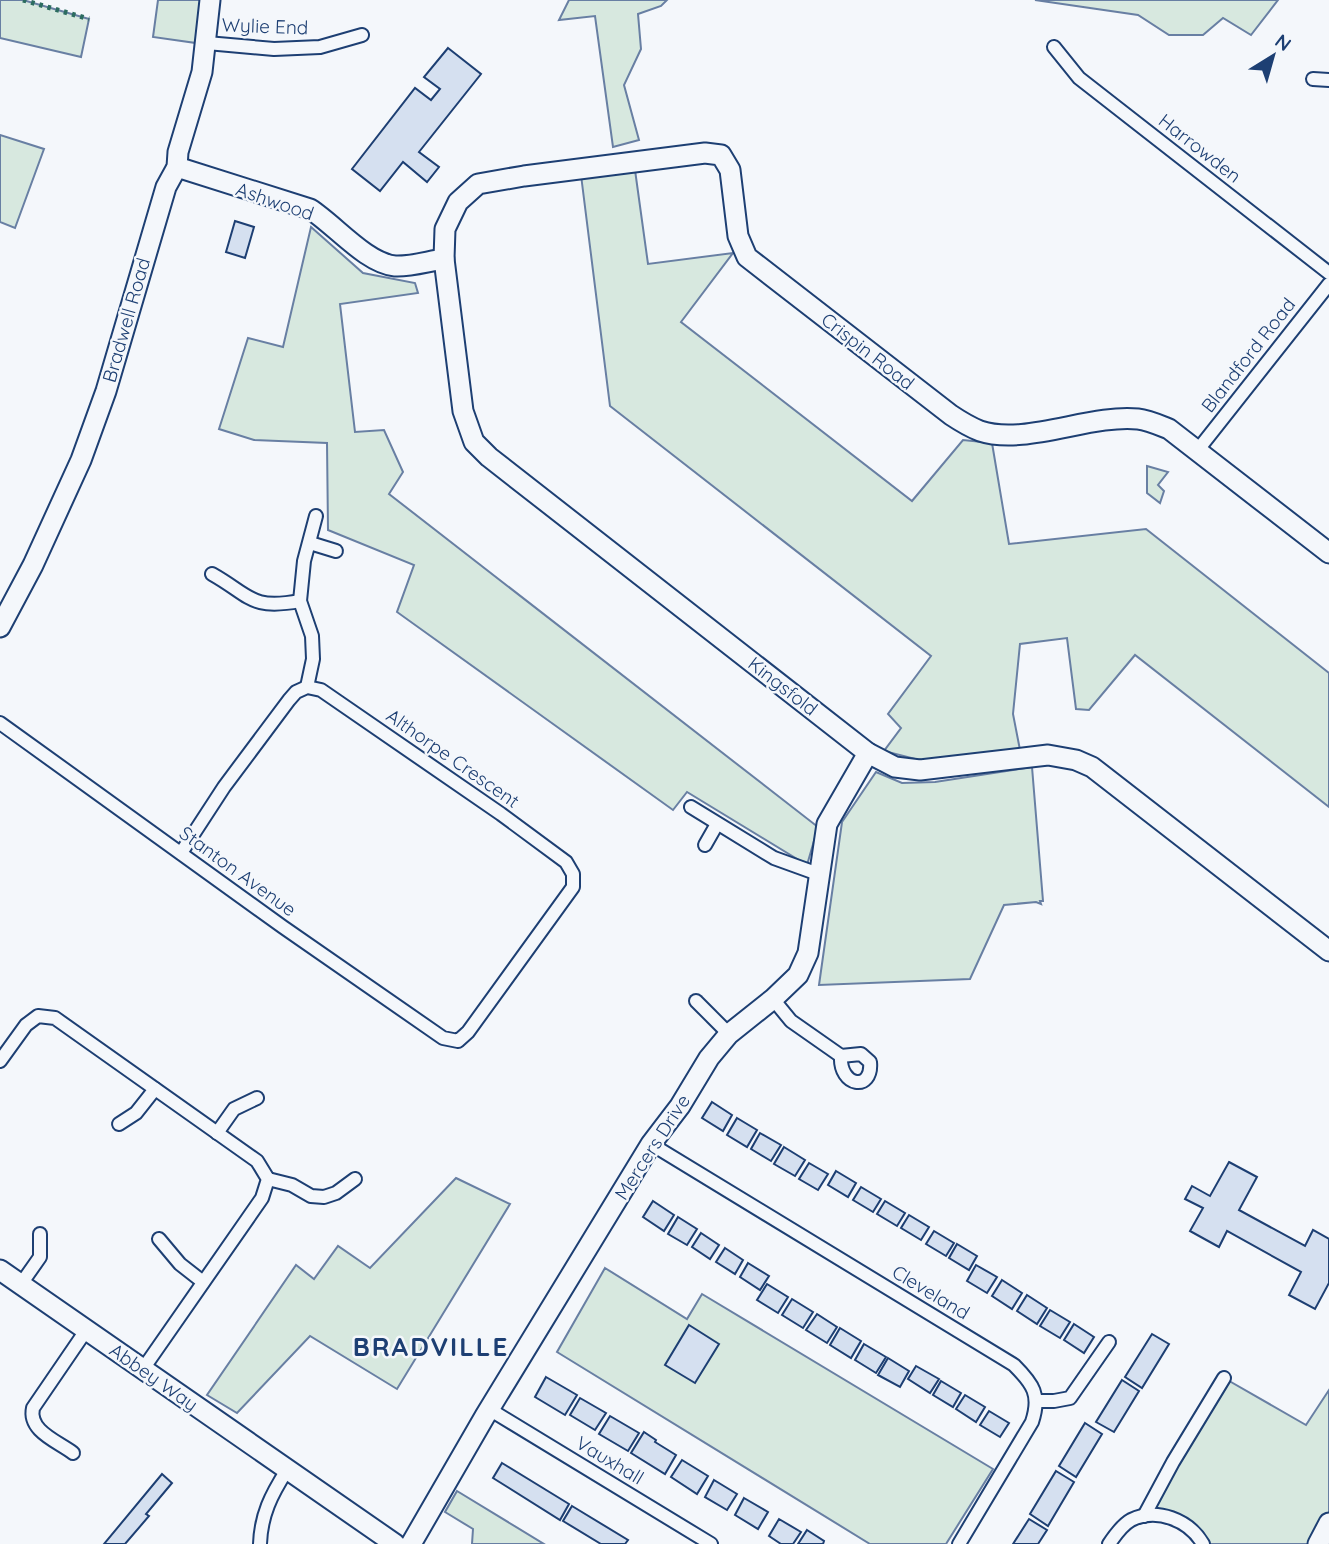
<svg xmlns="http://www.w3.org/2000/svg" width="1329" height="1544" font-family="Quicksand,sans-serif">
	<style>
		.green { fill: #d7e8df; stroke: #687fa3; stroke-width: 2 }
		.building { fill: #d5e0f0; stroke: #1d3f73; stroke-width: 2 }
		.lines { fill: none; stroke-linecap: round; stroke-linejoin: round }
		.street-casing { stroke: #1d3f73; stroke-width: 16 }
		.secondary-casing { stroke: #1d3f73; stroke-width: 23 }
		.street { stroke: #f4f7fb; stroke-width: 12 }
		.secondary { stroke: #f4f7fb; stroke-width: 19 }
		.hedge { stroke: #2c6c60; stroke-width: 5; stroke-dasharray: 3.5 5; stroke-linecap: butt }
		.labels { text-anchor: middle; stroke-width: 5; stroke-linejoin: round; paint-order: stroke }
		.street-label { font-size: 19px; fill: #1d3f73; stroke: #f4f7fb }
		.district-label { font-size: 26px; font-weight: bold; letter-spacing: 2px; fill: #1d3f73; stroke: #f4f7fb }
	</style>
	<rect width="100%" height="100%" fill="#f4f7fb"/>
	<g class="green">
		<path d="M0 0H23L89 19 81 57 0 38Z"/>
		<path d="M158 0H201L196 43 153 37Z"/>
		<path d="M569 0H667L661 6 638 14 641 49 624 85 639 140 613 147 595 16 559 20Z"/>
		<path d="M1035 0H1278L1251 35 1223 18 1203 35H1169L1138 15Z"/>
		<path d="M0 135 44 149 15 228 0 222Z"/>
		<path d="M635 170 648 264 733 253 681 322 912 501 963 440 992 443 1009 544 1146 529 1329 673V807L1135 655 1089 710 1076 709 1067 638 1020 644 1013 714 1020 750 923 761 884 751 901 728 888 714 931 656 610 406 581 175Z"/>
		<path d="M311 227 363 273 415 283 418 293 340 304 355 432 384 430 403 472 389 494 818 827 807 865 687 792 673 810 397 612 414 565 328 530 327 443 254 440 219 429 248 338 283 347Z"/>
		<path d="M1147 466 1168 472 1158 485 1164 491 1160 503 1147 493Z"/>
		<path d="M1032 767 1043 901H1040L1041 904 1036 902 1004 905 970 979 819 985 842 822 876 772 902 783 935 782Z"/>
		<path d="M456 1178 510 1204 397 1389 310 1336 237 1413 207 1395 296 1265 314 1279 338 1246 370 1268Z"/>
		<path d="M605 1268 687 1319 702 1294 993 1469 946 1544H870L557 1352Z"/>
		<path d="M1224 1378 1306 1425 1329 1390V1523L1318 1544H1203L1192 1530 1144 1516Z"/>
		<path d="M457 1491 544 1544H472L473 1529 445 1512Z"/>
	</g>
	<g class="building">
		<path d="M448 48 481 74 419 152 439 167 427 182 403 162 380 191 352 169 415 88 431 100 440 89 424 77Z"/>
		<path d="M235 221 254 227 245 258 226 252Z"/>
		<path d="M712 1102 732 1115 723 1131 702 1118Z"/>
		<path d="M737 1118 757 1130 747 1147 727 1135Z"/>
		<path d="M760 1133 781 1145 771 1161 751 1149Z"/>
		<path d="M784 1147 805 1160 795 1176 774 1164Z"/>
		<path d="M1229 1162 1257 1177 1239 1210 1305 1246 1313 1230 1329 1239V1283L1315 1309 1289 1295 1301 1272 1227 1231 1219 1247 1190 1231 1203 1208 1185 1199 1192 1186 1210 1196Z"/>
		<path d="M809 1163 828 1174 818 1190 799 1179Z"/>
		<path d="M836 1171 856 1183 848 1197 828 1185Z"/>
		<path d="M861 1187 881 1199 873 1212 853 1200Z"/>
		<path d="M653 1201 674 1215 664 1231 643 1217Z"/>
		<path d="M885 1201 905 1213 897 1226 877 1214Z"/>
		<path d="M909 1215 929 1227 921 1240 901 1228Z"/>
		<path d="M678 1217 697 1229 687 1245 668 1234Z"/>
		<path d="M934 1231 954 1243 946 1256 926 1244Z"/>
		<path d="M701 1233 719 1245 710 1259 692 1247Z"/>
		<path d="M957 1244 977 1256 969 1270 949 1258Z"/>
		<path d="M725 1248 743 1260 735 1274 716 1262Z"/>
		<path d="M748 1263 769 1276 760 1290 740 1277Z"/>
		<path d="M976 1265 997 1277 987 1293 967 1281Z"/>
		<path d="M1002 1280 1022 1293 1012 1309 992 1296Z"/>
		<path d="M767 1284 788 1297 778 1313 757 1300Z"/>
		<path d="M1027 1295 1047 1308 1037 1324 1017 1311Z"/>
		<path d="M792 1299 813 1312 803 1328 782 1315Z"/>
		<path d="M1050 1310 1070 1322 1060 1338 1040 1326Z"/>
		<path d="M817 1314 837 1327 827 1343 806 1330Z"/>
		<path d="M1074 1324 1094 1337 1084 1353 1064 1340Z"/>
		<path d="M689 1325 719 1344 695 1383 665 1365Z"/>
		<path d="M840 1328 861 1341 851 1358 830 1345Z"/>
		<path d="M1152 1334 1169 1344 1142 1388 1125 1377Z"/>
		<path d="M864 1344 886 1357 876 1373 855 1360Z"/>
		<path d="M888 1358 909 1371 900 1387 878 1375Z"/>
		<path d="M916 1366 939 1379 930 1393 908 1379Z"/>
		<path d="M546 1377 577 1395 565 1415 535 1397Z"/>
		<path d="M1122 1380 1139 1391 1114 1432 1096 1422Z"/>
		<path d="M941 1381 961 1393 953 1407 933 1395Z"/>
		<path d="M965 1395 985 1407 976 1422 956 1409Z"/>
		<path d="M580 1398 606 1413 595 1430 570 1415Z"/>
		<path d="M989 1411 1009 1423 1000 1437 980 1425Z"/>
		<path d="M610 1416 639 1433 628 1451 599 1434Z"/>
		<path d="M1085 1423 1102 1434 1076 1477 1059 1466Z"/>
		<path d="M644 1432 656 1440 655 1442 676 1455 665 1474 631 1453Z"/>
		<path d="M682 1460 708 1476 697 1494 671 1477Z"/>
		<path d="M502 1463 569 1504 560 1520 493 1478Z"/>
		<path d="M1056 1471 1074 1482 1048 1526 1030 1514Z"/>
		<path d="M162 1474 172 1483 146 1514 149 1516 125 1544H104Z"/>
		<path d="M714 1480 737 1494 727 1510 705 1497Z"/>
		<path d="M744 1498 768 1512 758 1529 735 1515Z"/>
		<path d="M572 1506 628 1540 625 1544H601L563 1521Z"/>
		<path d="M779 1519 801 1532 793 1544H781L769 1536Z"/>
		<path d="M1029 1519 1047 1530 1038 1544H1013Z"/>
		<path d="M807 1530 824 1541 823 1544H798Z"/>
	</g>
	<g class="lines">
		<defs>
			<g id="street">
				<path d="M207 43 274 49 320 47 362 35"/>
				<path d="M1054 47 1079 78 1329 273"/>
				<path d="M1313 79 1329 80"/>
				<path d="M1197 451 1329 284"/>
				<path d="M310 543 336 551"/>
				<path d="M212 574C251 596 250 610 300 601"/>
				<path d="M307 687 313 659 312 636 300 601 304 561 316 516"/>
				<path d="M0 723 283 927 443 1038 458 1041 468 1032 573 887V874L566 862 501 814 321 690 307 687 296 692 289 700 224 787 181 853"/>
				<path d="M691 807 774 858 821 875"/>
				<path d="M705 845 717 824"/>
				<path d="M773 999 791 1021 841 1056 861 1054 870 1062C873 1092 839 1087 841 1056"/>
				<path d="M696 1001 729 1034"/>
				<path d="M0 1061 26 1025 38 1016 55 1018 257 1161 268 1179 262 1198 143 1369"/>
				<path d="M119 1124 136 1113 155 1089"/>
				<path d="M217 1133 234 1109 257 1098"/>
				<path d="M651 1144 1014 1365C1033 1384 1041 1395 1032 1422L959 1544"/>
				<path d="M268 1179 292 1185 311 1196 324 1197 336 1193 355 1179"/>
				<path d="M159 1239 180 1264 203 1282"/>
				<path d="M21 1284 40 1257V1234"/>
				<path d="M1036 1401H1054L1070 1398 1109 1342"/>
				<path d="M489 1409 711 1544"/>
				<path d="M73 1453C57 1441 28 1431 33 1408L87 1329"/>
				<path d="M1144 1516 1173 1462 1224 1378"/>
				<path d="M260 1544C261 1515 271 1495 287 1470"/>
				<path d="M1109 1544C1115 1535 1122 1525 1131 1520 1157 1507 1189 1520 1203 1544"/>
			</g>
			<g id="secondary">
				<path d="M177 167 310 209C335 225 366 263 395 266 410 267 429 261 444 259"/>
				<path d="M1329 553 1169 429C1159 425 1148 420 1138 419 1090 414 1025 446 980 431 970 427 960 421 951 415L747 257 738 236 730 170 721 155 705 153 524 176 478 184 458 202 445 229 444 259 463 411 474 442 489 457 868 753 895 767 920 770 1048 755 1076 760 1092 767 1329 951"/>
				<path d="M0 627 33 565 81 460 106 391 166 187 177 167 178 152 202 72 210 0"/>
				<path d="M0 1270 395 1544"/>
				<path d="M411 1544 485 1416 651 1144 680 1106 709 1058 729 1034 773 999 798 975 808 953 827 824 868 753"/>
				<path d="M1318 1544 1329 1523"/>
			</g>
		</defs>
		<use href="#street" class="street-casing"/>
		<use href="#secondary" class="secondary-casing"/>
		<use href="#street" class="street"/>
		<use href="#secondary" class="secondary"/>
		<path class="hedge" d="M23 0 89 19"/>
	</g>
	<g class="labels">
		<g class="street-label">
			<text transform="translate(265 26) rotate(2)" y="7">Wylie End</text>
			<text transform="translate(1200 148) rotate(38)" y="7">Harrowden</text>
			<text transform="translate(275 201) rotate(19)" y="7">Ashwood</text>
			<text transform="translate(126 320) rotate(-74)" y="7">Bradwell Road</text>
			<text transform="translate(868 351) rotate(38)" y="7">Crispin Road</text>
			<text transform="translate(1248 355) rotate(-52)" y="7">Blandford Road</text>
			<text transform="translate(783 686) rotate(38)" y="7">Kingsfold</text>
			<text transform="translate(453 758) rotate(35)" y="7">Althorpe Crescent</text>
			<text transform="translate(238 871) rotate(36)" y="7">Stanton Avenue</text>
			<text transform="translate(652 1147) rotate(-57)" y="7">Mercers Drive</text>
			<text transform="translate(931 1292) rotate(31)" y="7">Cleveland</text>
			<text transform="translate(154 1377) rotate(35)" y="7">Abbey Way</text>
			<text transform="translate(610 1460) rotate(31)" y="7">Vauxhall</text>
		</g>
		<g class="district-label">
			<text x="431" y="1356">BRADVILLE</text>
		</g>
	</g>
	<g transform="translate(1273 56) rotate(37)" stroke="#f4f7fb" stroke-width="5" paint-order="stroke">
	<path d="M0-5L12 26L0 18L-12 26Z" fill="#1d3f73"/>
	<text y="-10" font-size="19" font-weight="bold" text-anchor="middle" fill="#1d3f73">N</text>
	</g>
</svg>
